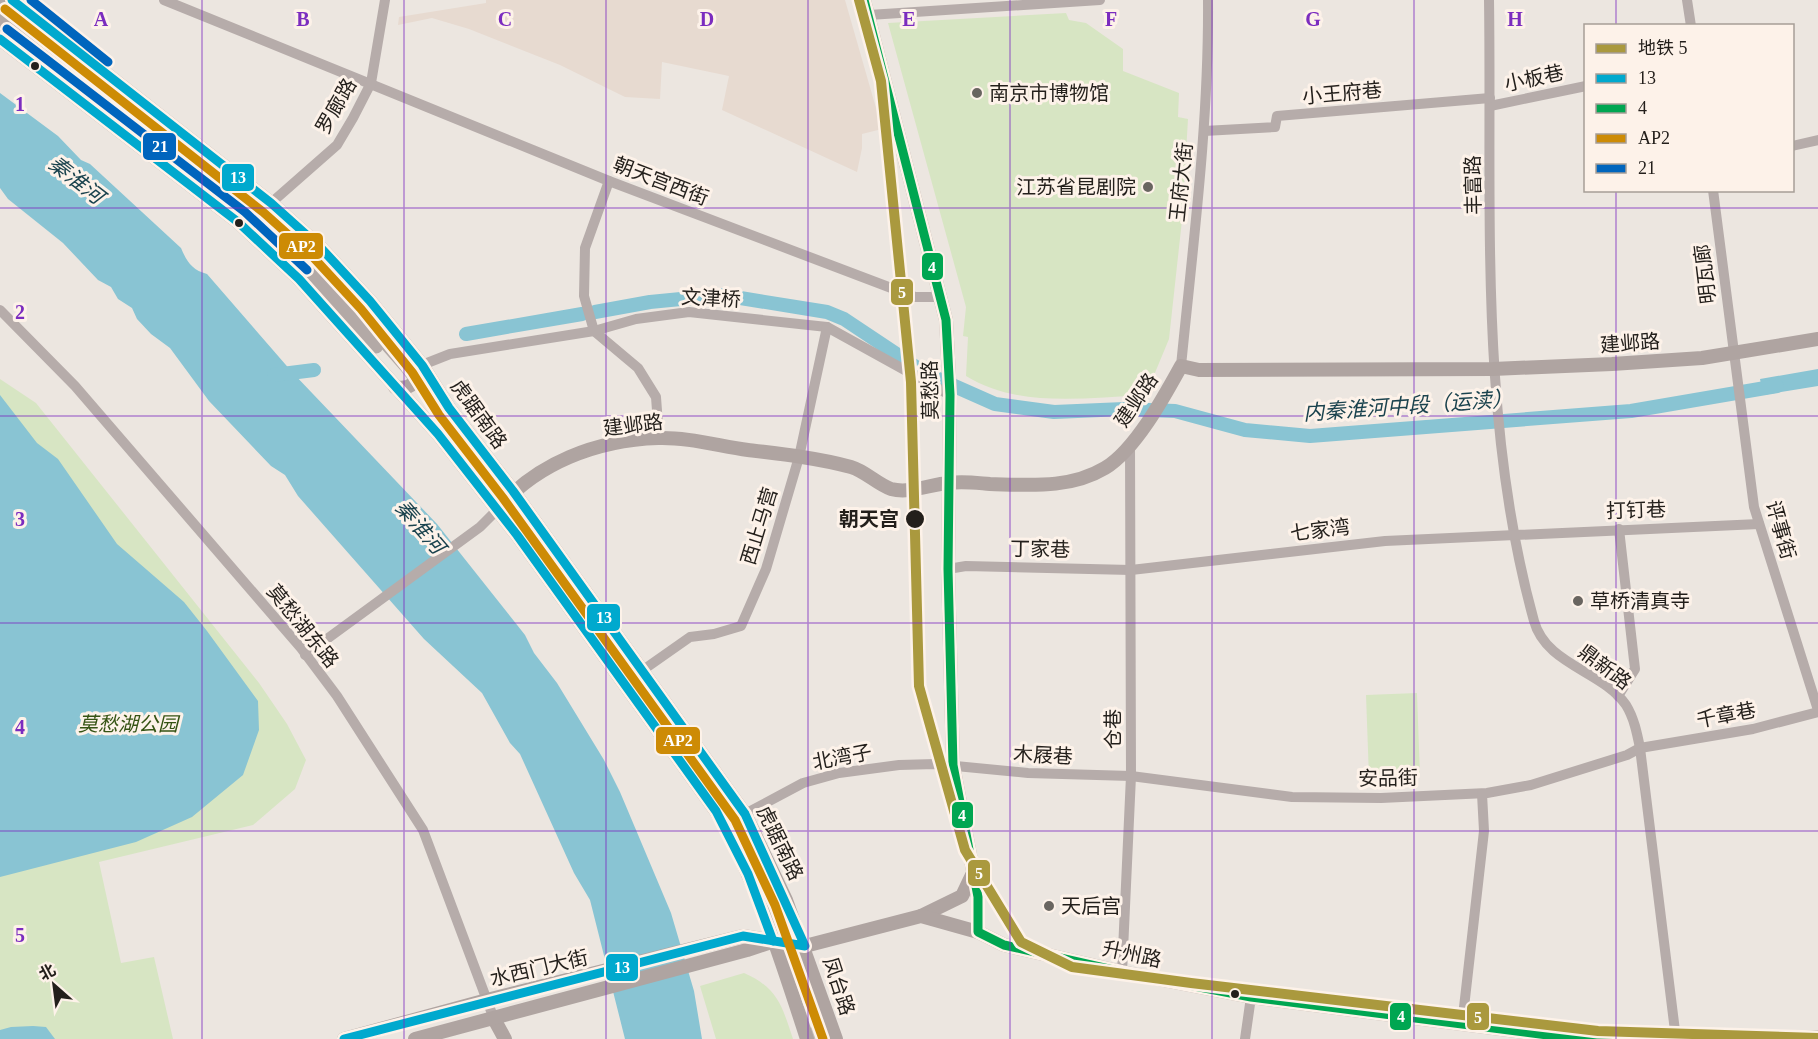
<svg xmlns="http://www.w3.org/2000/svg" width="1818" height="1039" font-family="'Times New Roman','Noto Sans SC',serif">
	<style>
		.built { fill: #e7dad0 }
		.green { fill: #d7e5c3 }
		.water { fill: #89c4d3 }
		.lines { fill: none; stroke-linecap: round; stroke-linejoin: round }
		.river { stroke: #89c4d3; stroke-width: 14 }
		.highway-tunnel { stroke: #c4beb9; stroke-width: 15; stroke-dasharray: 15 8; stroke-linecap: butt }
		.minor { stroke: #b6acaa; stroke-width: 10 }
		.major { stroke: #afa4a1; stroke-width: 14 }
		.highway { stroke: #b3a9a6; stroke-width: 15 }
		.bus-1-casing { stroke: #fdf2e9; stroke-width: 14 }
		.bus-2-casing { stroke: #fdf2e9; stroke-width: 14 }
		.bus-3-casing { stroke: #fdf2e9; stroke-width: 14 }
		.bus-4-casing { stroke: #fdf2e9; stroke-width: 14 }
		.bus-1 { stroke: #00a9ce; stroke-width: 9 }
		.bus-2 { stroke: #00a651; stroke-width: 9 }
		.bus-3 { stroke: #cd8b05; stroke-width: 9 }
		.bus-4 { stroke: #0065bd; stroke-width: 9 }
		.metro-1-casing { stroke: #fdf2e9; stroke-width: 15 }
		.metro-1 { stroke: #aa993e; stroke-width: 10 }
		.grid { fill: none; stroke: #7b2cbf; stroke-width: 1.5; stroke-opacity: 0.55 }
		.bus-dot { fill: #231f1b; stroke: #fdf2e9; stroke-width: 2 }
		.poi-dot { fill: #696560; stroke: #fdf2e9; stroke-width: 2 }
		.labels { text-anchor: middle; stroke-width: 6; stroke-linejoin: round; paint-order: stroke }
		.street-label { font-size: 20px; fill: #231f1b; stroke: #fdf2e9 }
		.poi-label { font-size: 20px; fill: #231f1b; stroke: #fdf2e9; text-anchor: start }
		.stop-label { font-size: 20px; font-weight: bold; fill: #231f1b; stroke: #fdf2e9; text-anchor: end }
		.park-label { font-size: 20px; font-style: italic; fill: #355313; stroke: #fdf2e9 }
		.water-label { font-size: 21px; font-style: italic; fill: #1b434e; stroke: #fdf2e9 }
		.grid-label { font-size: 20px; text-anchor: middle; font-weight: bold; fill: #7b2cbf; stroke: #fdf2e9; stroke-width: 6; stroke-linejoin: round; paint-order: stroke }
		.line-badge { stroke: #fdf2e9; stroke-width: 2 }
		.badge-label { font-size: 16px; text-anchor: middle; font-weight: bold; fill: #fff }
	</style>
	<rect width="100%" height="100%" fill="#ece6e0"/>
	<path class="built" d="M486 0H845L882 129 862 134V148L857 172 722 110 729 76 662 62 660 99 625 97 560 65 469 29 432 18 398 25 399 17 486 3Z"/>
	<g class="green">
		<path d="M1066 13 1069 20 1086 23 1123 49V71L1179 93 1178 117 1188 119 1182 220 1169 339 1152 380 1143 395C1084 398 1018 408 966 376L968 337 963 336 966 307 888 23Z"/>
		<path d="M0 379 36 403 259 683 287 724 306 760 295 789 253 825 99 862 121 963 154 957 173 1039H0Z"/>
		<path d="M1417 693 1420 776 1369 778 1366 695Z"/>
		<path d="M744 973C778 988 782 1006 793 1039H716L700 986Z"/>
	</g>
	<g class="water">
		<path d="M0 93 58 136 81 160 90 164 181 248C187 262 192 270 207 274L292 372 437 524 525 635 534 653 557 683 604 760 620 792 671 913 694 991 702 1039H625L590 900 574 873 520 754 510 743 482 693 424 639 298 496 285 475 271 466 209 401 170 348 151 334 137 319 132 308 118 299 111 287 98 280 63 243 8 199 0 188Z"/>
		<path d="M1818 369V386L1763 395 1760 379Z"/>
		<path d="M0 395 37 443 58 459 117 544 184 602 207 631 258 701 259 730 243 775 192 817 136 842 0 877Z"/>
		<path d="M33 1026 46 1027 55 1039H0V1030L11 1027Z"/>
	</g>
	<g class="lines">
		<g class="river">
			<path d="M595 312 650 302 722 295 827 312 844 319 925 373 995 404 1054 412 1124 409 1175 411 1245 430 1310 436 1631 411 1777 386"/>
			<path d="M466 334 582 314"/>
			<path d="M274 375 314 370"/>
		</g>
		<g class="highway-tunnel">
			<path d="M405 364 517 507"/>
			<path d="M498 499 555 576"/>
			<path d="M722 811 735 831 746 856"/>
			<path d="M759 857 784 915 827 1039"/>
			<path d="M796 984 815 1039"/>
		</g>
		<g class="minor">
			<path d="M164 0 609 181 915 297H942"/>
			<path d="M1489 0C1492 207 1478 419 1534 621 1546 665 1603 671 1626 705 1634 718 1637 733 1640 748L1676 1039"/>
			<path d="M1687 0 1691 26"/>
			<path d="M869 15 1100 0"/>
			<path d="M1490 106 1586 86"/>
			<path d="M1204 131 1275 127 1277 116 1490 98"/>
			<path d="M1792 146 1818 140"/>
			<path d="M609 181 585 248 584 296 594 331 638 368 656 397 659 438"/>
			<path d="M1713 190 1754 507 1818 710"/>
			<path d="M271 203 337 145 353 118 371 83 385 0"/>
			<path d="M0 310 75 386 301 648 337 696 423 830 494 1019"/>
			<path d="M422 365 450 354 594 331 636 319 689 312 827 327 950 395"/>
			<path d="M1181 366C1193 244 1209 123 1208 0"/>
			<path d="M948 569 966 566 1131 570 1385 541 1759 524"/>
			<path d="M305 655 480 527 497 510"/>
			<path d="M643 670 690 637 714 634 741 626 766 569 799 457 827 327"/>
			<path d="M1618 696 1635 669 1619 529"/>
			<path d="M745 814 803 783 839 773 899 765 935 764 1028 773 1131 776 1292 797 1381 798 1487 793 1531 785 1627 755 1640 748 1753 729 1818 712"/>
			<path d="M1122 972 1131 776 1130 444"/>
			<path d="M1462 1025 1484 831 1482 794"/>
			<path d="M1245 1039 1251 997"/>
		</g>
		<g class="major">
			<path d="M12 0 271 203 320 247 370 301 422 365 449 408 513 491 745 814 786 900 836 1039"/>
			<path d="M864 0 946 320 950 395 948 569 953 765 978 897V932"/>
			<path d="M0 39 238 222 299 279 438 434 517 535 716 811C757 881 782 962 807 1039"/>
			<path d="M395 387C412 391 418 380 422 365"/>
			<path d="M497 510C536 463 597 440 658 438 687 437 719 446 748 450 782 454 818 458 851 467 865 471 877 484 891 489 910 494 931 484 949 483 963 481 977 483 990 484 1030 485 1070 489 1105 468 1135 450 1164 397 1181 366L1199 370 1493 369 1612 364 1702 358 1818 339"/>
			<path d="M921 916 962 896 973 873"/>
			<path d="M494 1019 505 1039"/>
			<path d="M344 1039 487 1000 743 936 805 946 921 916 978 932 1004 945 1122 972 1251 997 1563 1037 1675 1039"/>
			<path d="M415 1039 747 950 771 942"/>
			<path d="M1790 1039 1818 1037"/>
		</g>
		<g class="highway">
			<path d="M0 6 251 203 317 264 405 364"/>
			<path d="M0 21 201 177 261 230 307 270 376 346"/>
			<path d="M102 110 120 129"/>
		</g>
		<defs>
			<g id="bus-1">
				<path d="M12 0 271 203 320 247 370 301 422 365 449 408 513 491 745 814 805 946 743 936 344 1039"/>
				<path d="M0 39 238 222 299 279 438 434 517 535 716 811 748 874 773 941"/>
			</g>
			<path id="bus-2" d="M864 0 946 320 950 395 948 569 953 765 978 897V932L1004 945 1122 972 1251 997 1563 1037 1675 1039"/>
			<path id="bus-3" d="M5 9 263 212 312 256 361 309 412 372 439 415 503 498 735 820 775 905 823 1039"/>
			<g id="bus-4">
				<path d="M31 0 108 62"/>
				<path d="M7 29 245 212 307 270"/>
			</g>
		</defs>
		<use href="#bus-1" class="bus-1-casing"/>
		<use href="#bus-2" class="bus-2-casing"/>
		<use href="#bus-3" class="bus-3-casing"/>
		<use href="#bus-4" class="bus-4-casing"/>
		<use href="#bus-1" class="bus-1"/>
		<use href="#bus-2" class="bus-2"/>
		<use href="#bus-3" class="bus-3"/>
		<use href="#bus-4" class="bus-4"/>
		<defs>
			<path id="metro-1" d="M859 0 881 81 911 382 919 686 965 850 1021 942 1072 967 1191 983 1598 1031 1818 1038"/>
		</defs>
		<use href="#metro-1" class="metro-1-casing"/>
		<use href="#metro-1" class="metro-1"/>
	</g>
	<path class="grid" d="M202 0V1039M404 0V1039M606 0V1039M808 0V1039M1010 0V1039M1212 0V1039M1414 0V1039M1616 0V26M1616 190V1039M0 208H1818M0 416H1818M0 623H1818M0 831H1818"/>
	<g class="bus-dot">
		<circle cx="35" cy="66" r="5"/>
		<circle cx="239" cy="223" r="5"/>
		<circle cx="915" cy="519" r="10"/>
		<circle cx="1235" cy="994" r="5"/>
	</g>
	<g class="poi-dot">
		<circle cx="977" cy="93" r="6"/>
		<circle cx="1148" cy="187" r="6"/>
		<circle cx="1578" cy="601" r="6"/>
		<circle cx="1049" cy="906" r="6"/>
	</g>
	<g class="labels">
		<g class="street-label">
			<text transform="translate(1534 78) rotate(-12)" y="7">小板巷</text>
			<text transform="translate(1342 93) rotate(-5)" y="7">小王府巷</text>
			<text transform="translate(336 106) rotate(-60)" y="7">罗廊路</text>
			<text transform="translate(661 181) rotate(21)" y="7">朝天宫西街</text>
			<text transform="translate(1181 182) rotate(-84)" y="7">王府大街</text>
			<text transform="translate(1473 185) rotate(-91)" y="7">丰富路</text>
			<text transform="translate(1705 274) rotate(-97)" y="7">明瓦廊</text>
			<text transform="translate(711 298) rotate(3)" y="7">文津桥</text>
			<text transform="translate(1630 343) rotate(-4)" y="7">建邺路</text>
			<text transform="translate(930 390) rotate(-91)" y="7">莫愁路</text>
			<text transform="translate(1136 400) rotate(-56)" y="7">建邺路</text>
			<text transform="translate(479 414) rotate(54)" y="7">虎踞南路</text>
			<text transform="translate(633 425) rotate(-7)" y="7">建邺路</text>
			<text transform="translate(1636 510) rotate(-2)" y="7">打钉巷</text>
			<text transform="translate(759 526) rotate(-73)" y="7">西止马营</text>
			<text transform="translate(1320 530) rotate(-7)" y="7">七家湾</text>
			<text transform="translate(1781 530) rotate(74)" y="7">评事街</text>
			<text transform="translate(1040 549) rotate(1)" y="7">丁家巷</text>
			<text transform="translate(303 626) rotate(51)" y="7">莫愁湖东路</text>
			<text transform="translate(1605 667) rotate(37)" y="7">鼎新路</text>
			<text transform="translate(1726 715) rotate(-11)" y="7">千章巷</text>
			<text transform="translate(1113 729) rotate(-90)" y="7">仓巷</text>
			<text transform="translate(1043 755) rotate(3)" y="7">木屐巷</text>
			<text transform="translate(842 757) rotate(-11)" y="7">北湾子</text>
			<text transform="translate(1388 778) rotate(-1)" y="7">安品街</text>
			<text transform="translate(780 843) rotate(64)" y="7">虎踞南路</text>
			<text transform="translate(1132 954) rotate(12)" y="7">升州路</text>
			<text transform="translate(539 968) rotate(-13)" y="7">水西门大街</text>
			<text transform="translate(839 986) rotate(72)" y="7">凤台路</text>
		</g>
		<g class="poi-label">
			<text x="989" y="100">南京市博物馆</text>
			<text x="1136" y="194" text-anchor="end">江苏省昆剧院</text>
			<text x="1590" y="608">草桥清真寺</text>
			<text x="1061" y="913">天后宫</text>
		</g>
		<g class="stop-label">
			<text x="899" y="526">朝天宫</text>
		</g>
		<g class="park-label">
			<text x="128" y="731">莫愁湖公园</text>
		</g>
		<g class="water-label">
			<text transform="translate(76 180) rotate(38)" y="7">秦淮河</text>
			<text transform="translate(1408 406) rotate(-4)" y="7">内秦淮河中段（运渎）</text>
			<text transform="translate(420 527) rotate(49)" y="7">秦淮河</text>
		</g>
	</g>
	<g class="grid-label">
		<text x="101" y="26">A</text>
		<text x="303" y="26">B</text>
		<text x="505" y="26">C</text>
		<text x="707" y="26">D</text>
		<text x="909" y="26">E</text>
		<text x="1111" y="26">F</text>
		<text x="1313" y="26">G</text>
		<text x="1515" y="26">H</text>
		<text x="20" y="111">1</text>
		<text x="20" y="319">2</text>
		<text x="20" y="526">3</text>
		<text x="20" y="734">4</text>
		<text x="20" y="942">5</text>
	</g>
	<g class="line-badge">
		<rect x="142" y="132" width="35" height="29" rx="6" fill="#0065bd"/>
		<rect x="221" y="163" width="34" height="29" rx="6" fill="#00a9ce"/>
		<rect x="278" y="232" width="46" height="28" rx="6" fill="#cd8b05"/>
		<rect x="921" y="252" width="23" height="29" rx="6" fill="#00a651"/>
		<rect x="890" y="278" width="24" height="28" rx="6" fill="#aa993e"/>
		<rect x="586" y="603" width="35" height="29" rx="6" fill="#00a9ce"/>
		<rect x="655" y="726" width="46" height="29" rx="6" fill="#cd8b05"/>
		<rect x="951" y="801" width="23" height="28" rx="6" fill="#00a651"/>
		<rect x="967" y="859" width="24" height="28" rx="6" fill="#aa993e"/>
		<rect x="605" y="953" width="34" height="29" rx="6" fill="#00a9ce"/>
		<rect x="1389" y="1002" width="23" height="29" rx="6" fill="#00a651"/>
		<rect x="1466" y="1002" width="24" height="29" rx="6" fill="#aa993e"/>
	</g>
	<g class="badge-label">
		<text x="160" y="152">21</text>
		<text x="238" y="183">13</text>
		<text x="301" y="252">AP2</text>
		<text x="932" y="273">4</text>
		<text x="902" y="298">5</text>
		<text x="604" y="623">13</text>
		<text x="678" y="746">AP2</text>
		<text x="962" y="821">4</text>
		<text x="979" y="879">5</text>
		<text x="622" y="973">13</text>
		<text x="1401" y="1022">4</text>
		<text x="1478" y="1023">5</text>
	</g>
	<rect x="1584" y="24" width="210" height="168" fill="#fdf2e9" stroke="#a69e97" stroke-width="1.5"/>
	<rect x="1596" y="44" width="30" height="9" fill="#aa993e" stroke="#a69e97" stroke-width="1.5"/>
	<text x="1638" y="54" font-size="18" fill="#231f1b">地铁 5</text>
	<rect x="1596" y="74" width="30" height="9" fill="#00a9ce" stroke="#a69e97" stroke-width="1.5"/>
	<text x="1638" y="84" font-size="18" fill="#231f1b">13</text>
	<rect x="1596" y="104" width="30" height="9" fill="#00a651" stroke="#a69e97" stroke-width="1.5"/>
	<text x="1638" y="114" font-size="18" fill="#231f1b">4</text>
	<rect x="1596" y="134" width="30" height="9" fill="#cd8b05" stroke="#a69e97" stroke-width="1.5"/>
	<text x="1638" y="144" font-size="18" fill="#231f1b">AP2</text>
	<rect x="1596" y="164" width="30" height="9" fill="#0065bd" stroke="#a69e97" stroke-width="1.5"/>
	<text x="1638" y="174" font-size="18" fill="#231f1b">21</text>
	<g transform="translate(54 985) rotate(332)" stroke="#fdf2e9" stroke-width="4.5" paint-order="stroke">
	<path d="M0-4.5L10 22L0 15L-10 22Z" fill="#231f1b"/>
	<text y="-9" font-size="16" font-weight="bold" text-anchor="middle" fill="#231f1b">北</text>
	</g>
</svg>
